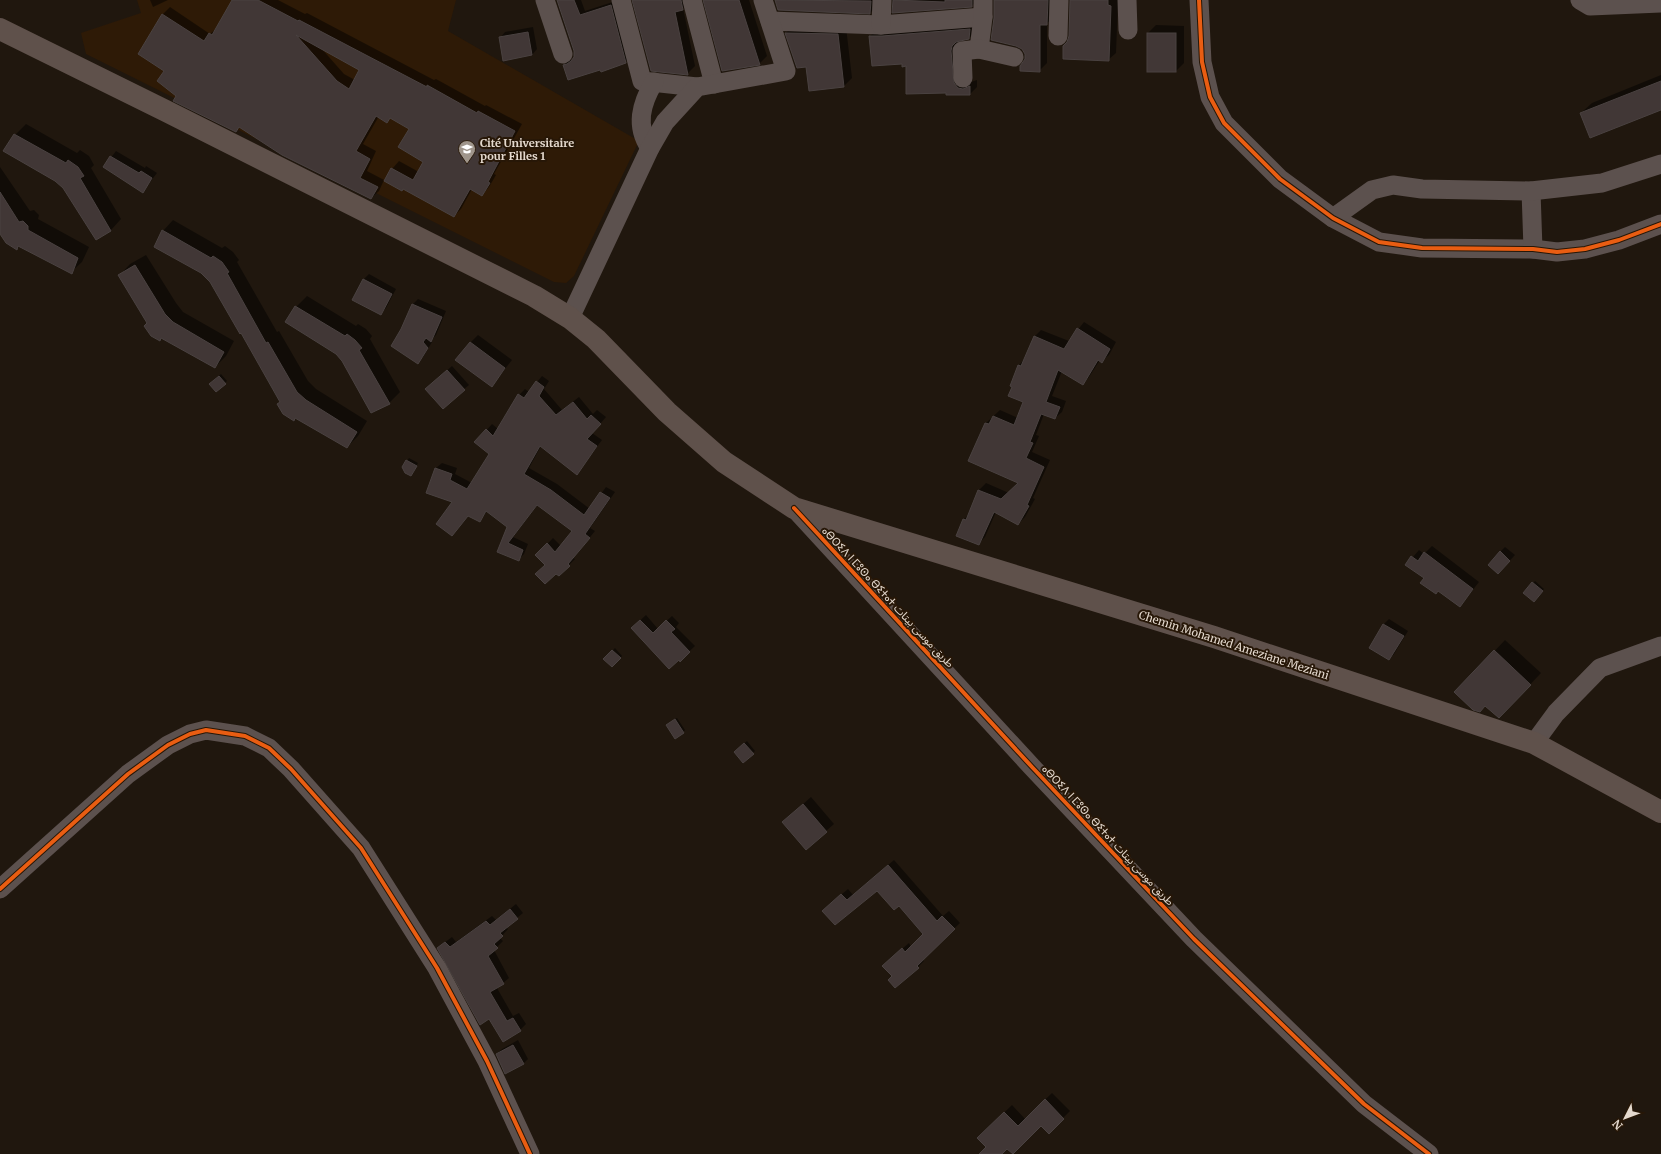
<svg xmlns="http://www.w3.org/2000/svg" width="1661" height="1154" font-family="Merriweather,'Noto Sans Arabic','Noto Sans Tifinagh',serif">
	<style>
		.built { fill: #2e1a06 }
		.shadow { fill: #0007; fill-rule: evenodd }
		.building { fill: #413736; stroke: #4a4241; fill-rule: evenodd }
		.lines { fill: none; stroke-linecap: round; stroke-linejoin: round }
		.minor { stroke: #5c514e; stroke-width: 19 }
		.major { stroke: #5f514b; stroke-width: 22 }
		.cycleway-casing { stroke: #271707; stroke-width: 6 }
		.cycleway { stroke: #e95d12; stroke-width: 4 }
		.labels { text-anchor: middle; stroke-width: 4; stroke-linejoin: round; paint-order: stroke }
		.poi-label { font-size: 11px; font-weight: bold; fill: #e4d9ce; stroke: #271707; text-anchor: start }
		.street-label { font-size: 11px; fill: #e4d9ce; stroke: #271707 }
	</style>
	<rect width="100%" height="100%" fill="#20170e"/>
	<path class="built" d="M137 0H456L448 31 639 141 574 276 566 283 554 282 364 187 359 190 86 54 81 33 141 13Z"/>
	<g class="shadow">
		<path d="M150 0H168L153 7Z"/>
		<path d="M232 0H278L305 14 307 13 434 80 436 79 485 106 486 105 522 124 494 174 496 175 489 187 482 195 472 189 461 209 454 216 403 188 402 190 384 180 379 191 371 198 240 126 236 131 177 95 165 71 139 53 163 14 170 7 210 34 218 27 231 5 230 4ZM321 48 361 69 355 80 344 74ZM379 116 387 121 391 117 410 129 425 161 419 172 399 161 392 169 386 181 367 171 376 151 363 144Z"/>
		<path d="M558 0H581L585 11 616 1 630 57 625 62 601 69 564 65 569 60H573L575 57V51Z"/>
		<path d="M633 0H690L683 8 695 66 687 74Z"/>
		<path d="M704 0H749L767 56 759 64Z"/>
		<path d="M776 0H878V5L870 13 779 9Z"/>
		<path d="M893 0H977L972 6 893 12Z"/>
		<path d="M995 0H1056L1055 16 1047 23V63L1039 71 1026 59V54L1022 48 995 18Z"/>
		<path d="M1071 0H1118L1116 53 1108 60 1068 42 1070 36Z"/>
		<path d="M977 22 976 31 969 38 958 40V44L971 82 977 80V87L970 94H947V92L903 63 873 65 870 36 877 29Z"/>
		<path d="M794 25 846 27 852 78 844 86 807 66 797 67 786 33Z"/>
		<path d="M1156 25 1184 26V63L1176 71 1148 33Z"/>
		<path d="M533 27 537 49 532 55 500 38 505 32Z"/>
		<path d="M1661 75V109L1581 113 1592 103Z"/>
		<path d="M26 124 77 153 80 150 89 156 94 165 91 168 121 219 111 230 96 238 64 187 15 135Z"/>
		<path d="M116 151 145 168 146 166 157 173 143 191 104 167Z"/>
		<path d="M0 167 30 211 34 210 39 215 38 219 89 247 82 262 71 272 20 245 17 249 0 224Z"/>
		<path d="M173 220 222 248 225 246 233 252 239 260 237 262 277 332 279 331 308 381 316 389 367 421 358 436 347 447 296 418 294 420 278 404 281 401 242 332 210 282 163 231Z"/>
		<path d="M146 255 176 303 183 312 234 341 226 356 215 367 162 337 159 340 148 323 120 275 130 264Z"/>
		<path d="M369 274 396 289 386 308 381 313 353 299 364 279Z"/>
		<path d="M307 296 356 326 358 324 366 329 372 336 370 339 400 392 389 403 337 354 286 322 296 307Z"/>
		<path d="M418 299 446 311 436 335 431 340 432 342 423 357 418 362 402 330 413 304Z"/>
		<path d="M1084 322 1116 342 1109 355 1102 361 1100 360 1089 377 1083 384 1062 371 1052 396 1066 401 1062 412 1055 418 1044 414 1036 435 1039 436 1032 452 1050 460 1033 498 1035 499 1025 517 1018 524 996 512 985 537 978 544 957 535 964 519 969 515 979 490 986 483 1009 493 1020 482 969 460 986 423 1000 410 1018 418 1024 402 1011 386 1019 365 1025 359 1035 336 1041 330 1069 341Z"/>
		<path d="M478 335 512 360 492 385 470 343Z"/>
		<path d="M452 366 469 385 464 389 432 384Z"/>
		<path d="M221 374 227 381 216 391 210 384Z"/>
		<path d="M542 376 549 381 544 389 562 410 579 397 593 414 597 410 606 417 592 433 602 440 577 473 541 446 529 468 557 484 590 509 606 487 615 492 590 528 595 531 573 558 575 559 559 575 537 555 553 538 561 546 574 531 538 504 513 537 528 544 524 554 518 560 498 552 509 527 487 511 480 521 468 515 452 535 454 502 436 468 442 463 457 468 455 474 472 483 490 454 476 442 492 424 498 429 519 395 525 389 529 392Z"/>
		<path d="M409 458 418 463 411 475 403 467Z"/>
		<path d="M1432 546 1479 582 1460 606 1439 590 1436 593 1425 578 1407 564 1419 550 1424 554Z"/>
		<path d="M1505 547 1515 555 1503 568 1500 552Z"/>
		<path d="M1535 581 1544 589 1534 600 1525 593Z"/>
		<path d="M646 615 658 629 672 616 679 623 676 627 695 646 680 660 632 628Z"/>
		<path d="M1389 619 1408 631 1394 654 1389 659 1370 647 1384 624Z"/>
		<path d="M1505 640 1541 673 1510 706 1486 705 1456 692Z"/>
		<path d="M615 648 622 656 612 666 605 659Z"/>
		<path d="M677 718 685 730 683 732 669 723Z"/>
		<path d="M747 741 755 751 743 762 737 750Z"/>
		<path d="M811 797 834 824 826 831 792 814Z"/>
		<path d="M894 860 943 916 949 911 960 923 922 959 924 961 918 967 895 987 889 960 909 943 911 947 925 934 899 905 877 890 835 924 829 905 848 889 853 895Z"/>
		<path d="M516 904 523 913 506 927 508 929 500 938 503 941 494 950 509 978 497 988 513 1016 519 1013 526 1024 520 1030 503 1041 444 943 452 937 456 942 492 916 496 920Z"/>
		<path d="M518 1040 528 1059 523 1064 497 1054 502 1049Z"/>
		<path d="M1052 1093 1070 1111 1049 1132 1041 1125 1007 1147 978 1138 1012 1105 1025 1119Z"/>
	</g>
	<g class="building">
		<path d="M232 0H258L298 21 299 20 427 87V85L477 113 478 111 515 131 488 182 490 183 482 196 470 189 454 217 403 189 402 191 384 181 391 168 413 180 423 162 398 147 409 129 390 118 387 123 376 116 356 151 370 159 360 178 378 187 371 199 282 155 239 127 236 132 173 101 176 96 157 81 164 71 138 54 162 14 204 41 209 33 212 35ZM296 35 359 70 349 89 337 81Z"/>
		<path d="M557 0H574L580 15 611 5 626 63 601 72 600 70 568 80 563 65 567 64 571 61 574 57V51Z"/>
		<path d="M632 0H681L683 10 675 12 688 75 651 71Z"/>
		<path d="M703 0H739L760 65 722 71Z"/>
		<path d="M775 0 871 1 870 14 778 10Z"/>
		<path d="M893 0 945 2V0H972V7L892 13Z"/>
		<path d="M994 0H1048L1047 25H1040V72L1020 71V66L1025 59V54L1022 49 1016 46 991 40 994 18Z"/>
		<path d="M1070 0H1108V5L1111 6 1109 61 1063 59V46L1067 42 1069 36Z"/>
		<path d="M970 29 969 39 956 42 952 46 951 51 954 83 958 88 963 89 970 86V95H946V93L906 94V66L902 67V64L872 66 869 36H882Z"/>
		<path d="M528 32 532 55 503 61 499 37Z"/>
		<path d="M785 33 838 34 844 87 809 91 806 67 797 68Z"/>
		<rect x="1147" y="33" width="29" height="39"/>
		<path d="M1661 81V110L1590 138 1580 113Z"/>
		<path d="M14 134 66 163 68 160 78 167 84 176 80 178 111 231 96 240 63 188 55 181 3 151Z"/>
		<path d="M110 156 139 173 141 171 152 178 143 193 103 167Z"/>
		<path d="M0 192 19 222 23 221 28 226V230L78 258 72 274 18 246 17 250 6 243 0 234Z"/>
		<path d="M162 230 211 258 213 256 222 262 229 272 227 273 266 343 268 342 297 392 306 400 357 432 347 448 295 418 294 421 283 414 277 404 280 402 241 333 240 334 210 282 201 273 154 247Z"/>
		<path d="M135 265 165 314 173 322 224 352 215 368 161 338 160 341 151 336 144 326 147 323 118 275Z"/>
		<path d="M363 279 392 294 381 315 352 300Z"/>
		<path d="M412 304 442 317 431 342 426 338 423 342 428 348 418 364 391 346 401 329Z"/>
		<path d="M295 306 345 336 347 334 355 340 362 348 359 350 390 404 371 413 342 361 336 354 285 322Z"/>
		<path d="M1077 328 1110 349 1102 363 1098 360 1083 385 1058 370 1046 402 1060 407 1055 419 1041 414 1030 442 1033 443 1026 458 1044 467 1027 505 1029 506 1018 525 994 512 979 545 956 536 963 519 966 520 978 490 1001 499 1018 483 968 461 985 423 989 424 993 416 1014 425 1023 402 1008 396 1012 387 1010 386 1018 365 1021 366 1034 336 1064 349Z"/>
		<path d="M470 342 505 368 492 387 455 360Z"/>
		<path d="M447 370 465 390 443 409 425 389Z"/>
		<path d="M219 376 226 384 216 392 209 384Z"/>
		<path d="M536 381 544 387 539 396 556 415 573 402 587 419 591 415 601 424 587 439 597 446 577 475 540 446 524 474 551 490 584 515 600 492 610 498 585 534 590 538 568 564 570 566 559 576 556 574 545 584 535 574 545 565 535 555 547 543 555 552 572 531 537 505 508 543 523 550 519 561 497 552 507 527 486 511 480 522 468 516 452 536 436 524 452 502 426 493 435 468 452 474 450 480 467 489 489 454 474 442 486 429 493 436 518 394 524 398Z"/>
		<path d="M406 460 417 466 411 476 405 473 402 467Z"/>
		<path d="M1500 551 1510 561 1498 574 1488 565Z"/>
		<path d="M1424 552 1473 589 1460 607 1438 591 1436 594 1420 583 1424 578 1405 565 1411 556 1418 561Z"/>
		<path d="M1532 582 1543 591 1534 602 1523 593Z"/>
		<path d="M640 620 653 633 666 620 675 629 671 632 690 652 680 662 679 660 669 669 631 628Z"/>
		<path d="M1383 624 1404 636 1389 660 1369 648Z"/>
		<path d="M612 650 621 658 612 667 603 659Z"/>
		<path d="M1494 650 1531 685 1499 718 1485 706 1480 712 1473 710 1454 692Z"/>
		<path d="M675 719 684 733 675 739 666 725Z"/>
		<path d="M744 743 754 754 743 763 734 752Z"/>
		<path d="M803 804 827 832 806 850 782 822Z"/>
		<path d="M888 865 937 921 942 916 955 929 917 966 919 968 895 988 888 980 892 976 882 966 902 948 905 952 923 934 899 906 894 910 877 891 835 925 822 911 841 894 847 900Z"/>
		<path d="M510 909 518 919 500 933 503 936 494 944 498 948 488 956 504 984 490 992 507 1021 513 1018 521 1031 503 1042 489 1019 480 1025 437 948 445 942 450 947 486 921 490 925Z"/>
		<path d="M513 1045 524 1064 505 1074 496 1054Z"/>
		<path d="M1045 1099 1064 1119 1049 1134 1041 1126 1013 1154 1007 1149 1002 1154H979L986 1147 977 1138 1004 1112 1018 1126Z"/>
	</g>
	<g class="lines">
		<g class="minor">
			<path d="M545 0 563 54"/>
			<path d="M621 0 642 81 697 87"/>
			<path d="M692 0 714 84"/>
			<path d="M1127 0 1128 30"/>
			<path d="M1199 0 1202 62 1210 97 1224 123 1280 179 1333 218 1379 242 1422 248 1533 249 1557 252 1585 249 1619 240 1661 224"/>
			<path d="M1580 0 1590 6 1661 3"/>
			<path d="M770 21 881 25 983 17"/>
			<path d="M881 25 882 0"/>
			<path d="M1058 36 1059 0"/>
			<path d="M979 49 983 17V0"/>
			<path d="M963 78 962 51 979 49 1014 57"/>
			<path d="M650 148C635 126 641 104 654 82"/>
			<path d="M1531 191 1533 249"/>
			<path d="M1333 218 1372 190 1393 185 1422 189 1531 191 1602 183 1661 164"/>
			<path d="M570 318 650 148 665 122 697 87 786 71 763 0"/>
			<path d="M794 508 1032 767 1194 939 1364 1104 1429 1154"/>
			<path d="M1534 743 1556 713 1600 668 1661 646"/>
			<path d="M0 889 128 774 168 745 190 734 206 730 245 736 269 748 291 769 361 848 437 968 487 1061 530 1154"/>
		</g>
		<path class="major" d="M0 29 166 111 534 296 570 318 596 339 667 412 724 462 794 508 1214 637 1534 743 1661 812"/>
		<defs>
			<g id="cycleway">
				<path d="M1199 0 1202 62 1210 97 1224 123 1280 179 1333 218 1379 242 1422 248 1533 249 1557 252 1585 249 1619 240 1661 224"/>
				<path d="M794 508 1032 767 1194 939 1364 1104 1429 1154"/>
				<path d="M0 889 128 774 168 745 190 734 206 730 245 736 269 748 291 769 361 848 437 968 487 1061 530 1154"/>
			</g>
		</defs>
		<use href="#cycleway" class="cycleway-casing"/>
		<use href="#cycleway" class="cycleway"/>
	</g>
	<defs>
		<symbol id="university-pin" viewBox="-11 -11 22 30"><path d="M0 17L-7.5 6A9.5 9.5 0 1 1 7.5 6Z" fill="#9f958b" stroke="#271707"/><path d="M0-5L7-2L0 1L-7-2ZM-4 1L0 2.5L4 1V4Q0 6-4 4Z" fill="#fff"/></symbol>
	</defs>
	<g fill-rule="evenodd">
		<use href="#university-pin" x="457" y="139" width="20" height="27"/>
	</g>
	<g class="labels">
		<g class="poi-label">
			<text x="480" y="147">Cité Universitaire<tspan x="480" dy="13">pour Filles 1</tspan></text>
		</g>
		<g class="street-label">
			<text transform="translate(888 597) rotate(47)" y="4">ⴰⴱⵔⵉⴷ ⵏ ⵎⵓⵙⴰ ⴱⵉⵜⴰⵜ طريق موسى بيتات</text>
			<text transform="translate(1234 645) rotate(18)" y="4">Chemin Mohamed Ameziane Meziani</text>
			<text transform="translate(1108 835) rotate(47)" y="4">ⴰⴱⵔⵉⴷ ⵏ ⵎⵓⵙⴰ ⴱⵉⵜⴰⵜ طريق موسى بيتات</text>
		</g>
	</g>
	<g transform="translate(1625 1118) rotate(228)" stroke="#271707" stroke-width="3" paint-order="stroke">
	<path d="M0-3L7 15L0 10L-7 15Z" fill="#e4d9ce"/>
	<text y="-6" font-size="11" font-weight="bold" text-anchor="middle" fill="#e4d9ce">N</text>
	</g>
</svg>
